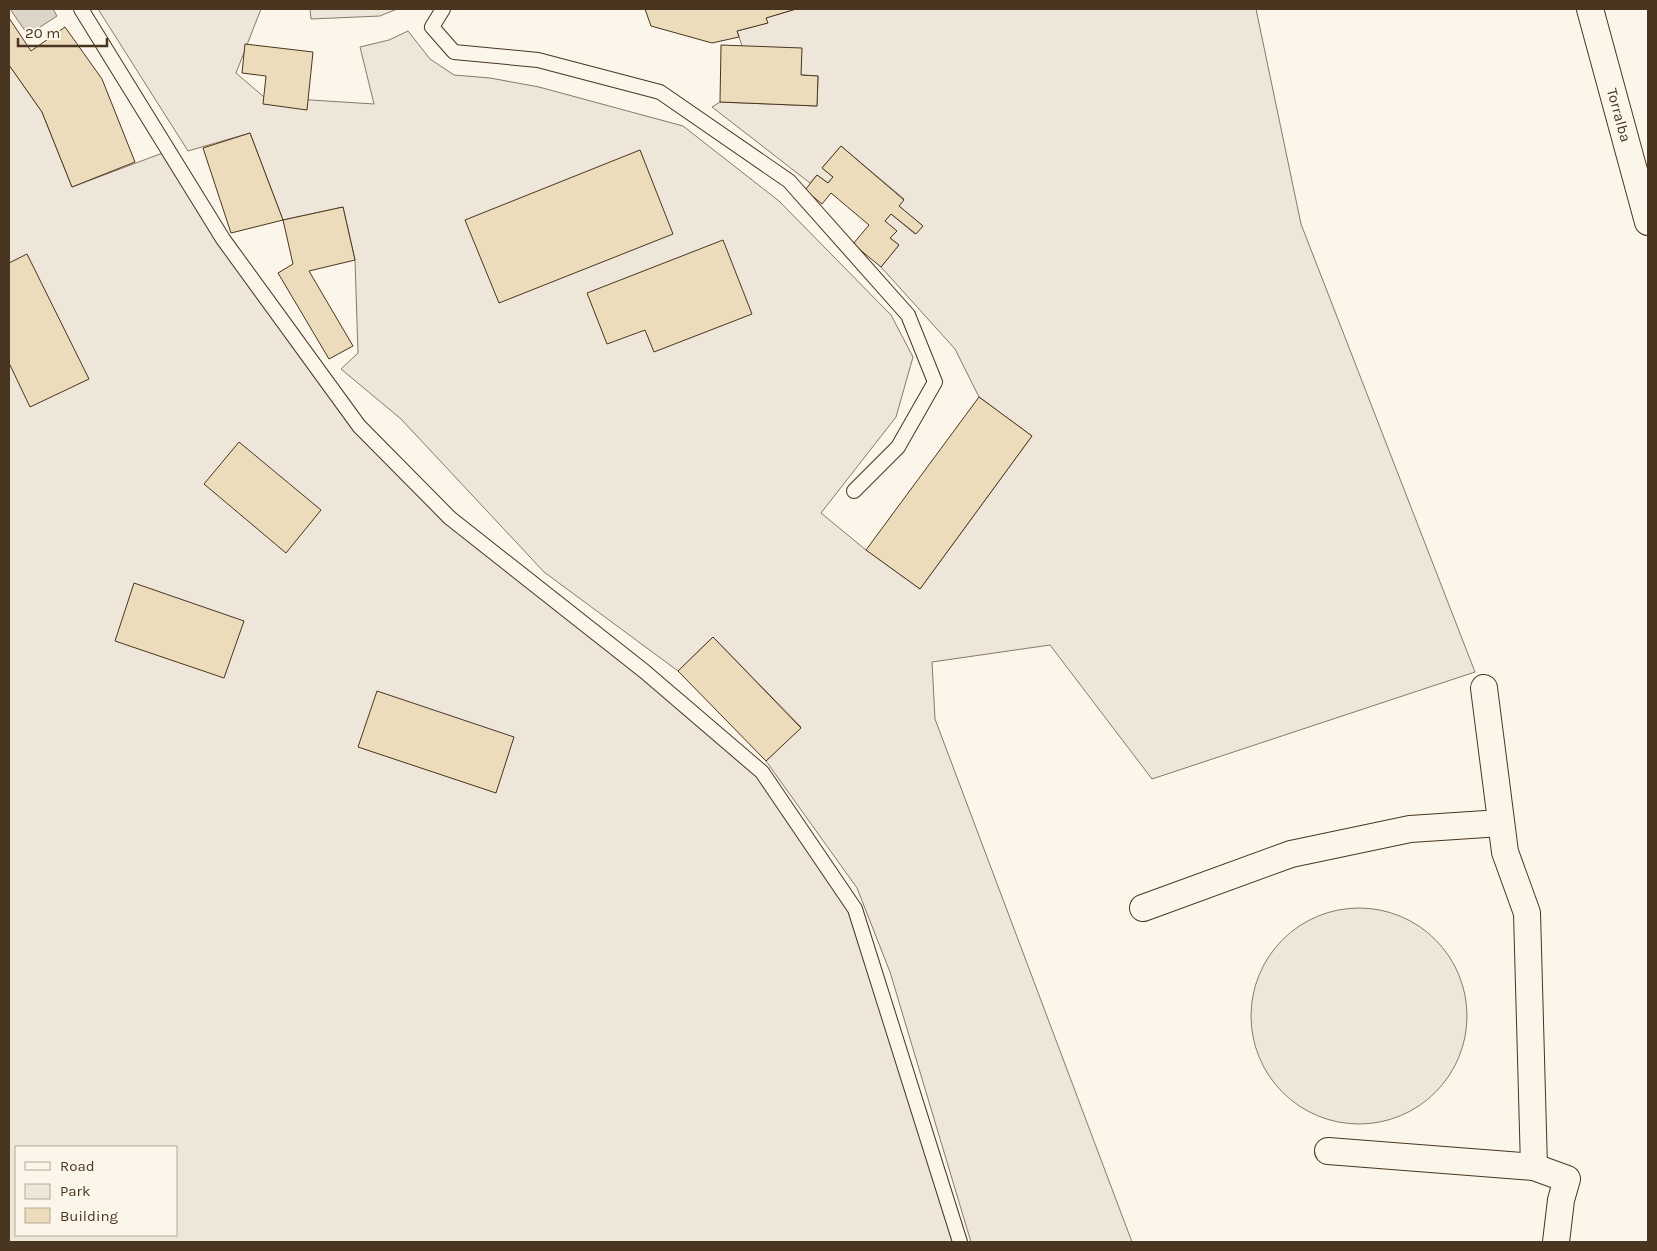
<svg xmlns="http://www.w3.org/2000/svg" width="1657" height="1251" font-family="Karla,sans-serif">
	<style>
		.green { fill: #ede6d9; stroke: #887966; fill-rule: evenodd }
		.water { fill: #dcd4c6; stroke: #887966 }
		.building { fill: #ecdcbc; stroke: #4a3520 }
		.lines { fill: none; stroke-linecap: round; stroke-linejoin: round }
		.lane-casing { stroke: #4a3520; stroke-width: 16 }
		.street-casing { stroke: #4a3520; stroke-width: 28 }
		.lane { stroke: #fbf6e9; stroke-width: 14 }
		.street { stroke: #fbf6e9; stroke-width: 26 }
		.labels { text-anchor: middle; stroke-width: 4; stroke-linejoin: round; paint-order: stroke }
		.street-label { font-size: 15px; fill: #4a3520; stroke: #fbf6e9 }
	</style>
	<rect width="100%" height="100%" fill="#fbf6e9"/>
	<g class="green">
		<path d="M98 9H261L236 73 264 97 374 104 360 47 389 40 408 31 430 59 454 75 490 78 539 87 683 126 779 201 891 315 913 357 896 417 821 513 866 550 920 589 1032 436 979 397 955 349 881 267 899 245 890 238 896 232 885 221 891 214 915 234 923 226 899 206 904 199 841 146 822 168 833 177 828 183 817 175 810 183 712 107 720 102 817 106 818 76 801 75 742 46 737 31 767 23 766 18 796 9H1256L1301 224 1475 672 1152 779 1050 645 932 662 935 719 1132 1242H971L890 972 857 888 766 761 801 727 713 637 678 671 544 572 401 419 341 369 358 353 355 260 343 207 283 220 250 133 188 151Z"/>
		<path d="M310 9H397L380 16 311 19Z"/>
		<path d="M9 65 42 112 72 187 168 151 359 426 450 518 762 772 855 909 953 1242H9ZM16 1147H176V1235H16Z"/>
		<circle cx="1359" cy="1016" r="108"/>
	</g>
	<path class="water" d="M10 9H53L57 16 28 35Z"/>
	<g class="building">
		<path d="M645 9H796L766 18 768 23 737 31 739 37 712 43 651 26Z"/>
		<path d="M9 18 31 51 65 27 102 79 135 162 72 187 42 112 9 65Z"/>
		<path d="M245 44 313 52 307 110 263 104 266 76 242 73Z"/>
		<path d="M721 45 802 48 801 75 818 76 817 106 720 102Z"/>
		<path d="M250 133 283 220 231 233 203 148Z"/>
		<path d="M841 146 904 200 899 206 923 226 916 234 891 214 885 221 897 231 890 238 899 245 881 267 853 244 869 225 831 193 822 204 805 190 817 175 828 183 833 177 822 168Z"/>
		<path d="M640 150 673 234 499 303 465 220Z"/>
		<path d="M343 207 355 260 309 271 353 346 329 359 278 273 293 264 283 220Z"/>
		<path d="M723 240 752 314 654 352 645 330 607 344 587 293Z"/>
		<path d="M27 254 89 379 30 407 9 363V263Z"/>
		<path d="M979 397 1032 436 920 589 866 550Z"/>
		<path d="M239 442 321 510 286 553 204 484Z"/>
		<path d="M134 583 244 621 224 678 115 641Z"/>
		<path d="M713 637 801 728 766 761 678 671Z"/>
		<path d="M377 691 514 737 496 793 358 747Z"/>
	</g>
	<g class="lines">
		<defs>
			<g id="lane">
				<path d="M81 9 223 239 359 426 450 518 644 671 762 772 855 909 960 1242"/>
				<path d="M443 9 432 27 454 52 538 60 660 92 789 181 908 315 935 382 898 447 854 491"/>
			</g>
			<g id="street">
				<path id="s1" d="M1590 9 1648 222"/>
				<path d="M1484 688 1505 852 1527 913 1534 1167"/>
				<path d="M1143 908 1291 854 1410 829 1501 823"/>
				<path d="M1328 1151 1534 1167 1567 1179 1561 1200 1556 1242"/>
			</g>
		</defs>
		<use href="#lane" class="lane-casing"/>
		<use href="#street" class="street-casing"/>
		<use href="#lane" class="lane"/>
		<use href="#street" class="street"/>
	</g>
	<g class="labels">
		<g class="street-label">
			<text dy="5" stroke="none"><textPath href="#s1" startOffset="110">Torralba</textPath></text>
		</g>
	</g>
	<rect width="1657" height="1251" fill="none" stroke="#4a3520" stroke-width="20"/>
	<rect x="15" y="1146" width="162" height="90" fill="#fbf6e9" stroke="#b4a999"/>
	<rect x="25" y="1162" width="25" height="8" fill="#fbf6e9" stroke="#b4a999"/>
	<text x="60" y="1171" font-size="15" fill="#4a3520">Road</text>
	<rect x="25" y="1184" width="25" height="15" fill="#ede6d9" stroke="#b4a999"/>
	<text x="60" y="1196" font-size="15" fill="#4a3520">Park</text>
	<rect x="25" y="1208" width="25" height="15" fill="#ecdcbc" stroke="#b4a999"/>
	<text x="60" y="1221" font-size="15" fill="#4a3520">Building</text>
	<path d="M18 38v8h89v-8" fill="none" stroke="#4a3520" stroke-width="2.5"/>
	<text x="25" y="38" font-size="15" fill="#4a3520" stroke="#fbf6e9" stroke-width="4" paint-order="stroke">20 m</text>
</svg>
